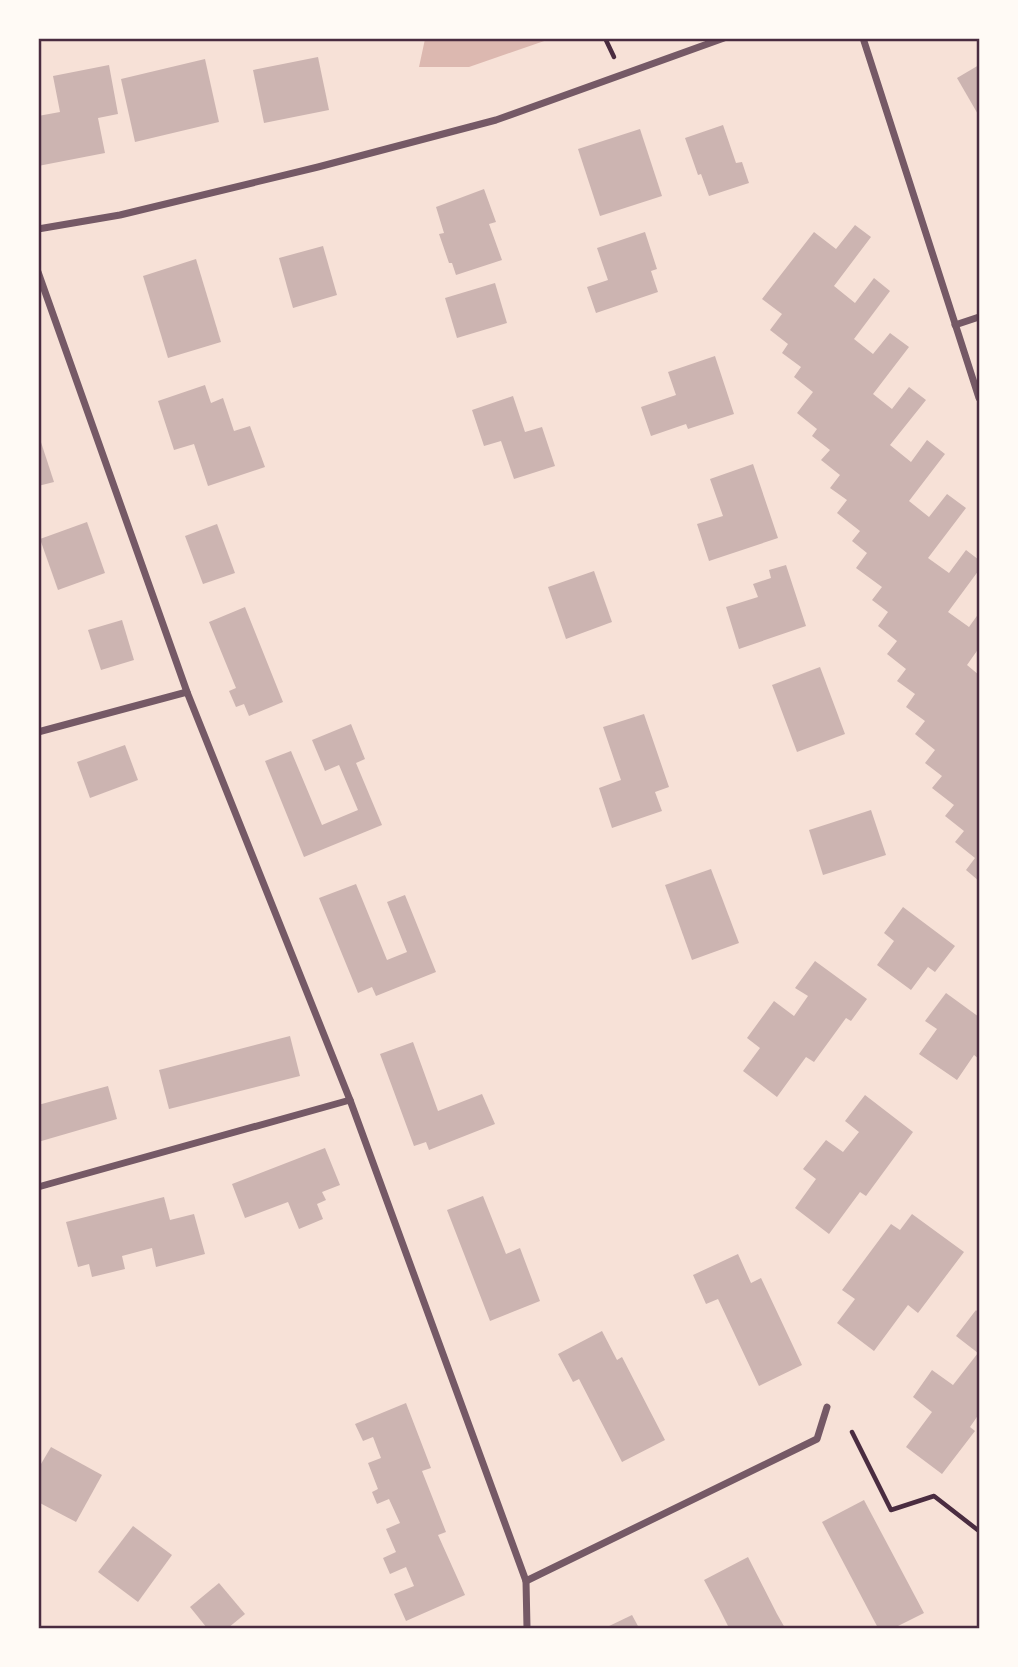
<svg xmlns="http://www.w3.org/2000/svg" width="1018" height="1667" font-family="'Golos Text',sans-serif">
	<style>
		.water { fill: #dcb8b0 }
		.building { fill: #ccb4b1 }
		.lines { fill: none; stroke-linecap: round; stroke-linejoin: round }
		.path { stroke: #4a2c40; stroke-width: 4.5 }
		.minor { stroke: #755966; stroke-width: 7 }
		.neatline { fill: none; stroke: #4a2c40; stroke-width: 2.5 }
	</style>
	<rect width="100%" height="100%" fill="#f7e1d7"/>
	<path class="water" d="M425 39V38L550 39 469 67H419Z"/>
	<g class="building">
		<path d="M318 57 329 110 264 123 253 70Z"/>
		<path d="M205 59 219 122 135 142 121 79Z"/>
		<path d="M109 65 118 114 98 118 105 153 38 166V116L60 112 53 76Z"/>
		<path d="M979 65V116L957 78Z"/>
		<path d="M723 125 736 163 742 162 749 183 709 196 701 174 698 175 685 138Z"/>
		<path d="M640 129 662 196 600 216 578 149Z"/>
		<path d="M484 189 496 222 489 224 502 260 456 275 452 263H449L439 234 444 233 436 207Z"/>
		<path d="M855 225 871 237 834 286 855 303 874 278 890 291 854 339 873 354 890 333 909 347 873 394 892 409 909 387 926 400 890 445 911 462 927 440 945 454 909 501 929 517 947 494 966 508 928 558 949 573 966 550 979 560V570L948 612 969 627 979 613V648L967 665 979 675V881L966 870 975 858 955 842 964 831 945 816 954 805 932 788 942 776 925 763 935 750 915 734 925 721 906 707 915 694 897 681 906 669 887 654 897 641 878 626 888 612 872 600 882 587 856 568 867 553 852 541 860 531 837 513 847 500 830 488 840 475 821 460 830 450 812 436 817 429 797 413 813 392 794 377 801 367 782 353 788 344 770 330 782 314 762 299 814 232 836 249Z"/>
		<path d="M645 232 657 269 651 271 658 292 596 313 587 287 608 280 597 248Z"/>
		<path d="M323 246 337 295 293 308 279 258Z"/>
		<path d="M196 259 221 342 168 358 143 276Z"/>
		<path d="M495 283 507 323 457 338 445 298Z"/>
		<path d="M715 356 734 414 688 429 686 424 651 436 641 407 676 395 668 372Z"/>
		<path d="M205 385 211 403 223 398 234 431 250 426 265 467 208 486 194 444 174 450 158 401Z"/>
		<path d="M513 396 525 432 542 427 555 466 514 479 501 441 484 446 472 410Z"/>
		<path d="M38 433 54 482 38 486Z"/>
		<path d="M753 464 778 538 709 561 697 524 723 516 710 479Z"/>
		<path d="M87 522 105 573 58 590 40 539Z"/>
		<path d="M217 524 235 573 203 584 185 536Z"/>
		<path d="M786 565 806 626 739 649 726 607 758 597 753 584 771 578 769 570Z"/>
		<path d="M594 571 612 622 566 639 548 587Z"/>
		<path d="M245 607 283 702 249 716 244 704 236 707 229 691 236 688 209 622Z"/>
		<path d="M122 620 134 660 101 670 88 630Z"/>
		<path d="M820 667 845 734 797 752 772 685Z"/>
		<path d="M644 714 669 787 655 792 662 811 612 828 599 788 621 780 603 727Z"/>
		<path d="M351 724 365 759 356 763 382 825 304 857 265 761 291 751 322 825 358 810 339 765 325 771 312 740Z"/>
		<path d="M125 745 138 780 90 798 77 762Z"/>
		<path d="M871 810 886 855 823 875 809 830Z"/>
		<path d="M711 869 739 943 692 960 665 885Z"/>
		<path d="M356 884 387 960 407 952 387 902 405 895 436 972 376 996 372 987 358 993 319 898Z"/>
		<path d="M903 907 955 946 935 972 928 967 911 990 877 965 894 941 884 933Z"/>
		<path d="M815 961 867 999 851 1021 846 1018 814 1062 806 1057 777 1097 743 1071 760 1048 747 1038 774 1001 794 1016 808 996 795 988Z"/>
		<path d="M946 993 979 1017V1059L974 1055 957 1080 919 1054 937 1029 925 1021Z"/>
		<path d="M290 1036 300 1076 169 1109 159 1070Z"/>
		<path d="M413 1042 438 1111 482 1094 495 1124 429 1150 426 1142 414 1146 380 1054Z"/>
		<path d="M108 1086 117 1119 38 1142V1105Z"/>
		<path d="M865 1095 913 1132 866 1196 860 1192 829 1234 795 1208 816 1179 803 1169 826 1140 843 1152 859 1132 845 1121Z"/>
		<path d="M325 1148 340 1185 322 1192 326 1200 317 1204 323 1219 299 1229 288 1202 245 1218 232 1184Z"/>
		<path d="M483 1196 506 1254 520 1248 540 1301 490 1321 447 1210Z"/>
		<path d="M164 1197 170 1220 194 1214 205 1254 156 1267 152 1248 122 1256 125 1269 92 1277 89 1264 78 1267 66 1222Z"/>
		<path d="M912 1214 964 1252 918 1313 908 1305 874 1351 837 1323 855 1299 842 1290 891 1224 900 1230Z"/>
		<path d="M738 1254 751 1283 761 1278 802 1365 759 1386 718 1299 706 1304 693 1275Z"/>
		<path d="M976 1310 979 1313V1414L970 1427 975 1431 942 1474 906 1447 932 1412 913 1397 932 1370 953 1385 978 1353 956 1336Z"/>
		<path d="M602 1331 617 1360 622 1357 665 1440 622 1462 579 1379 573 1382 558 1354Z"/>
		<path d="M406 1403 431 1468 422 1471 446 1532 438 1535 465 1595 406 1621 394 1594 414 1586 406 1567 390 1574 383 1558 396 1552 386 1529 400 1523 389 1499 377 1504 372 1492 378 1489 368 1463 381 1458 373 1437 363 1441 355 1424Z"/>
		<path d="M51 1447 102 1475 76 1522 38 1502V1469Z"/>
		<path d="M864 1500 924 1613 894 1628H878L822 1522Z"/>
		<path d="M133 1526 172 1555 138 1602 98 1572Z"/>
		<path d="M748 1557 777 1614 785 1628H729L719 1608 704 1580Z"/>
		<path d="M219 1583 245 1614 228 1628H207L190 1607Z"/>
		<path d="M632 1615 639 1628H605Z"/>
	</g>
	<g class="lines">
		<g class="path">
			<path d="M605 38 614 57"/>
			<path d="M852 1432 891 1510 934 1496 979 1531"/>
		</g>
		<g class="minor">
			<path d="M863 38 979 398"/>
			<path d="M38 229 120 215 318 167 496 120 724 38"/>
			<path d="M38 272 187 692 350 1100 526 1581 527 1628"/>
			<path d="M955 325 979 317"/>
			<path d="M38 732 187 692"/>
			<path d="M38 1187 350 1100"/>
			<path d="M526 1581 817 1439 827 1407"/>
		</g>
	</g>
	<rect width="1018" height="1667" fill="none" stroke="#fffaf5" stroke-width="80"/>
	<rect x="40" y="40" width="938" height="1587" class="neatline"/>
</svg>
